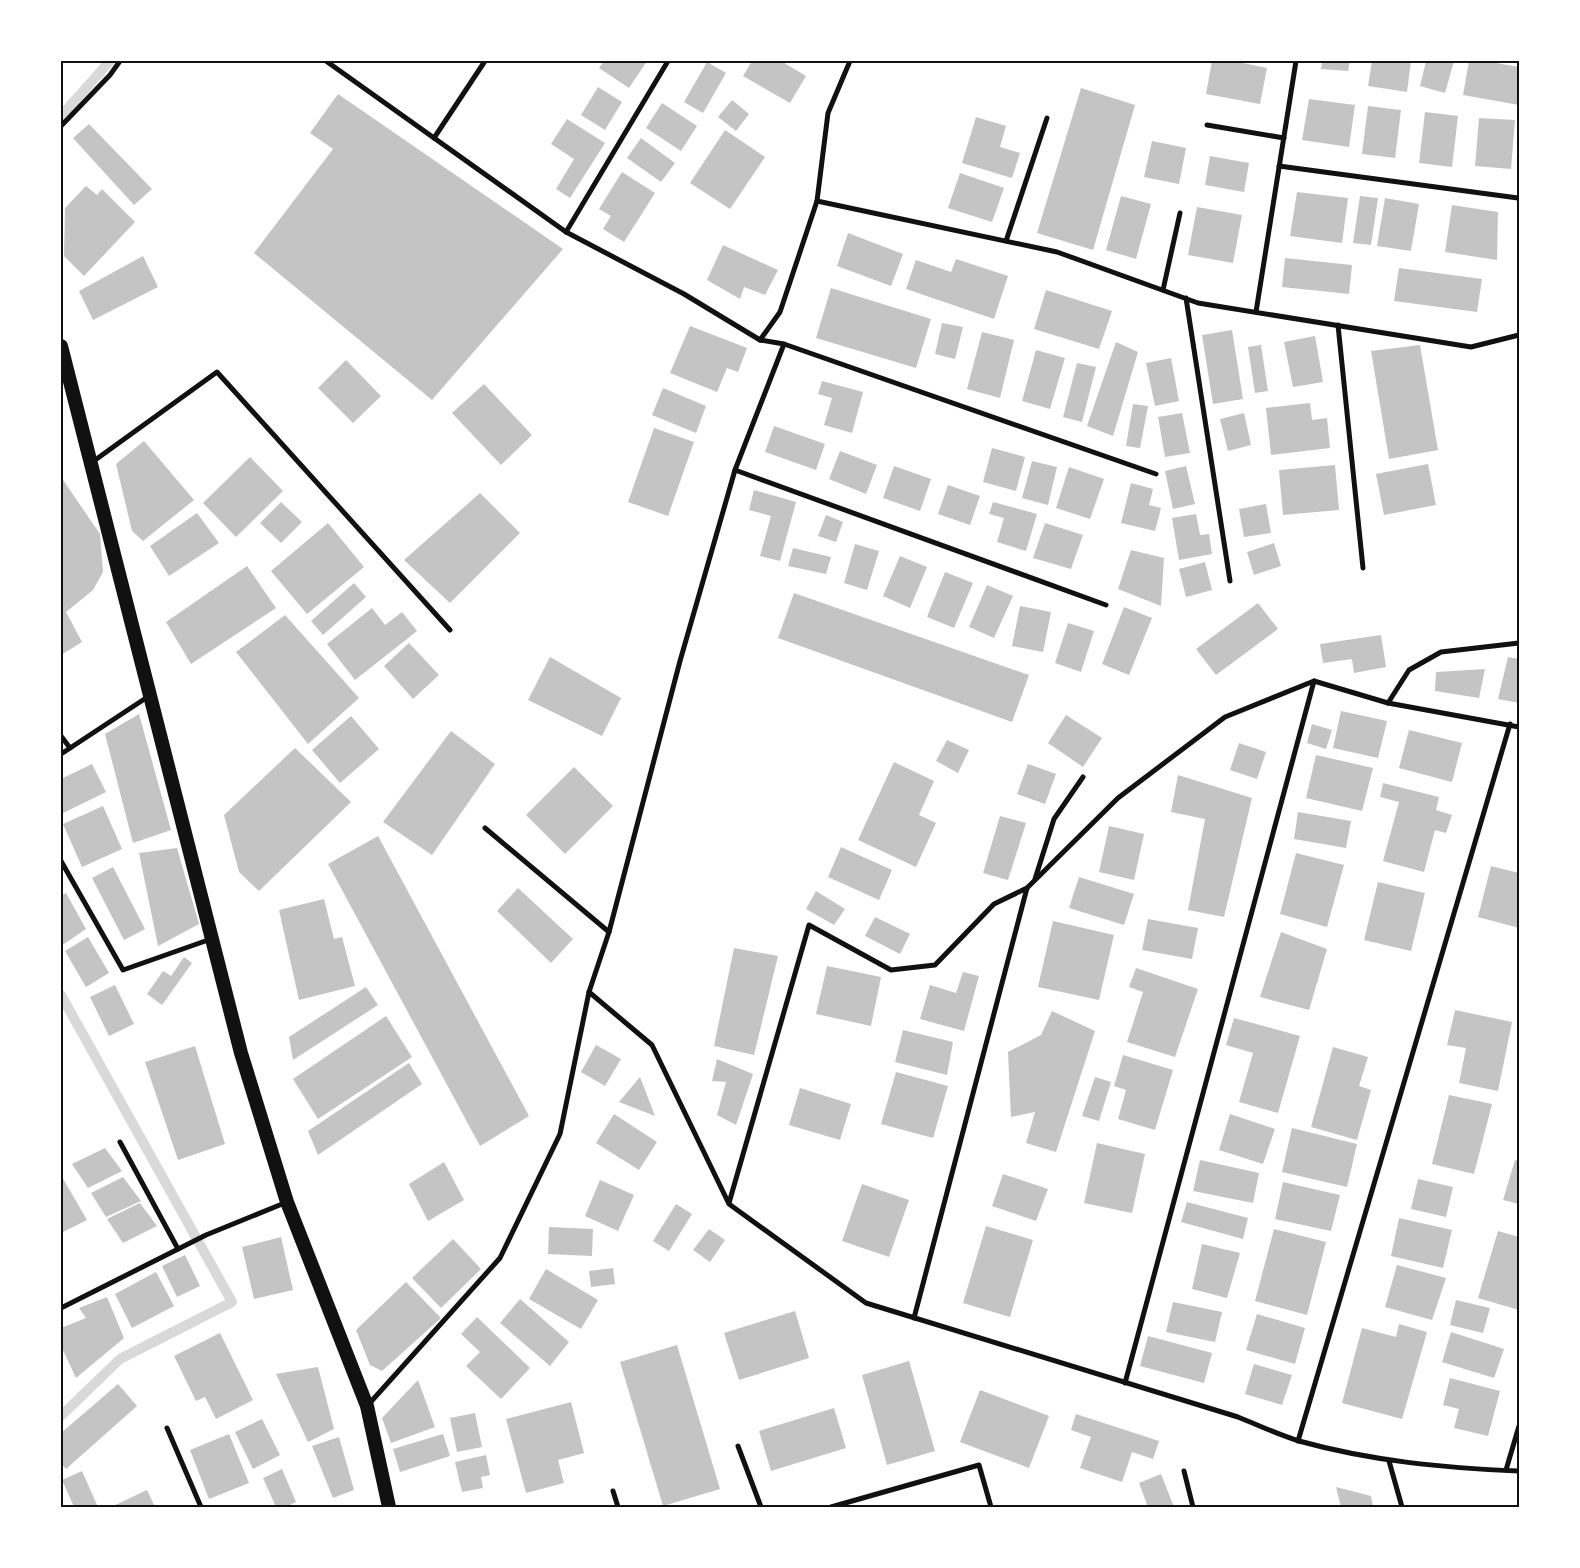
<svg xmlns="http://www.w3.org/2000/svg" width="1580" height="1568" font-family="Montserrat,sans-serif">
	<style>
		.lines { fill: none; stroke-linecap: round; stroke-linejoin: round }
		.stream { stroke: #d9d9d9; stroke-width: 10 }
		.building { fill: #c4c4c4 }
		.minor { stroke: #111; stroke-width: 5 }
		.trunk { stroke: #111; stroke-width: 14 }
		.neatline { fill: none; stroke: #111; stroke-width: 2 }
	</style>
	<rect width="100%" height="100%" fill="#fff"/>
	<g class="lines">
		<g class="stream">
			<path d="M61 116 110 61"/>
			<path d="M61 995 232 1302 120 1359 61 1416"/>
		</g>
	</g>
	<g class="building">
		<path d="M604 61H647L629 88 599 68Z"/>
		<path d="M752 61H781L806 76 790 103 743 76Z"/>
		<path d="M1212 61H1233L1267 68 1260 104 1206 94Z"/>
		<path d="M1322 61H1350L1348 71 1321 69Z"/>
		<path d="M1372 61H1411L1407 92 1368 86Z"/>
		<path d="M1426 61H1454L1445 93 1420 86Z"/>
		<path d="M1469 61H1485L1519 67V105L1463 95Z"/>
		<path d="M707 62 726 73 703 113 684 102Z"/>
		<path d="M598 87 622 102 605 130 581 115Z"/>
		<path d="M1081 88 1135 105 1093 250 1037 233Z"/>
		<path d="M338 94 563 249 432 400 254 253 333 149 310 133Z"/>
		<path d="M1309 99 1355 105 1349 147 1302 140Z"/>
		<path d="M732 100 749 114 736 131 718 117Z"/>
		<path d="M662 103 697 126 681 151 646 128Z"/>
		<path d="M1368 106 1401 110 1395 158 1362 154Z"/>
		<path d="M1425 112 1458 116 1452 167 1419 163Z"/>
		<path d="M976 117 1006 126 1000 147 1020 153 1012 178 962 163Z"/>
		<path d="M1479 118 1515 120 1511 169 1475 166Z"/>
		<path d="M567 119 605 143 570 198 556 189 574 159 551 144Z"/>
		<path d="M89 124 152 189 134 205 73 138Z"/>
		<path d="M725 130 765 157 730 209 690 183Z"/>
		<path d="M641 138 675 163 661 182 627 158Z"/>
		<path d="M1152 141 1186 148 1179 184 1144 177Z"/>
		<path d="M1210 156 1249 163 1244 192 1205 185Z"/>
		<path d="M622 172 655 193 624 242 603 229 611 216 599 209Z"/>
		<path d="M960 173 1004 188 992 222 948 208Z"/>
		<path d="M86 186 97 195 102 189 135 222 84 276 64 256 65 208Z"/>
		<path d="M1297 192 1348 198 1342 243 1290 236Z"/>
		<path d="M1121 196 1151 204 1136 259 1106 250Z"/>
		<path d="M1360 196 1378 198 1371 245 1353 243Z"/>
		<path d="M1385 198 1419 204 1411 251 1377 246Z"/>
		<path d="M1452 205 1498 212 1497 260 1445 252Z"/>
		<path d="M1197 207 1242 215 1233 263 1188 255Z"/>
		<path d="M848 233 903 254 891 286 837 266Z"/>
		<path d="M723 245 778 270 765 295 744 287 740 299 707 280Z"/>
		<path d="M143 256 158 287 93 320 79 291Z"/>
		<path d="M1285 258 1352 265 1349 294 1282 287Z"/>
		<path d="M956 259 1008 276 994 319 906 289 916 260 951 272Z"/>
		<path d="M1399 268 1482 279 1477 312 1394 301Z"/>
		<path d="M831 288 931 319 916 368 816 338Z"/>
		<path d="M1046 290 1112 311 1099 349 1034 329Z"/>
		<path d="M942 323 963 327 955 359 935 354Z"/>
		<path d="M690 326 747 348 738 372 727 368 717 392 670 373Z"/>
		<path d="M1232 330 1243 399 1213 404 1202 335Z"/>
		<path d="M982 332 1014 340 1000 398 967 389Z"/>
		<path d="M1315 336 1323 382 1293 387 1284 342Z"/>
		<path d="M1116 342 1138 352 1113 436 1087 426Z"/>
		<path d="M1261 345 1268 391 1255 393 1248 347Z"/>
		<path d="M1420 345 1438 450 1389 459 1371 351Z"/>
		<path d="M1036 350 1065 358 1050 409 1022 401Z"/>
		<path d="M1171 358 1179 401 1155 406 1146 363Z"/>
		<path d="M346 360 381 396 353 423 318 388Z"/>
		<path d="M1077 363 1096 367 1082 422 1063 417Z"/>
		<path d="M822 381 863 392 852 433 824 425 832 398 818 394Z"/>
		<path d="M484 384 532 435 501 465 452 413Z"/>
		<path d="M663 388 706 406 696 433 652 415Z"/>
		<path d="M1310 403 1312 420 1327 418 1330 448 1271 455 1266 408Z"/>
		<path d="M1133 404 1148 406 1140 448 1126 446Z"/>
		<path d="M1182 413 1190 453 1165 457 1158 417Z"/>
		<path d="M1244 413 1251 445 1228 451 1220 419Z"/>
		<path d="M774 426 825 444 816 470 765 452Z"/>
		<path d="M654 428 694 442 668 516 628 502Z"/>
		<path d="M144 441 194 500 143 541 132 531 116 464Z"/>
		<path d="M992 448 1025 457 1016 491 983 482Z"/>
		<path d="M840 451 877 465 866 494 829 479Z"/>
		<path d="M250 457 283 491 236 537 203 503Z"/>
		<path d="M1032 461 1057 467 1048 505 1022 498Z"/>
		<path d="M1428 464 1436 505 1384 515 1376 474Z"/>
		<path d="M1335 465 1339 510 1283 515 1279 470Z"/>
		<path d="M894 466 931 479 920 511 883 498Z"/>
		<path d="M1186 466 1195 504 1173 509 1165 471Z"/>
		<path d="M1069 467 1104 479 1090 519 1056 508Z"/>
		<path d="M61 477 100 534 103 572 93 590 66 612 82 642 61 655Z"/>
		<path d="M1131 483 1153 489 1149 505 1161 508 1155 531 1121 523Z"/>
		<path d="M948 485 980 496 970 525 938 514Z"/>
		<path d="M754 490 796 502 780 561 760 556 771 516 749 510Z"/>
		<path d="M480 493 520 533 450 603 404 560Z"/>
		<path d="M281 502 302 522 281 543 260 523Z"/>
		<path d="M993 502 1037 514 1026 551 997 542 1004 518 989 514Z"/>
		<path d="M1266 504 1271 533 1244 537 1239 509Z"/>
		<path d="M197 513 219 543 169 576 150 546Z"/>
		<path d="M1196 514 1200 535 1209 534 1212 554 1179 560 1172 518Z"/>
		<path d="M826 515 843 522 836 542 818 536Z"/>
		<path d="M328 523 364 567 307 614 271 571Z"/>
		<path d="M1045 523 1083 535 1071 569 1033 558Z"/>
		<path d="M1274 543 1281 566 1254 575 1247 552Z"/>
		<path d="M855 544 879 551 867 590 844 583Z"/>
		<path d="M793 548 831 557 826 574 788 566Z"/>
		<path d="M1131 550 1164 558 1161 606 1118 589Z"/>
		<path d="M900 556 927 567 910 608 883 596Z"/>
		<path d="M1205 562 1212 590 1186 597 1179 569Z"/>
		<path d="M247 566 276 608 191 664 166 622Z"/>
		<path d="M945 572 973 583 954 628 927 617Z"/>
		<path d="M354 583 366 597 323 635 311 621Z"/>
		<path d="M987 585 1013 596 994 638 969 627Z"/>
		<path d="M794 593 1029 675 1012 722 778 638Z"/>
		<path d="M1258 603 1278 629 1216 675 1196 649Z"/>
		<path d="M1020 606 1051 612 1043 652 1012 646Z"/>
		<path d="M1124 607 1152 618 1129 675 1102 664Z"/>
		<path d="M372 608 385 625 402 612 417 631 355 680 327 644Z"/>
		<path d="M285 615 359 698 308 744 236 652Z"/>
		<path d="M1068 623 1094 631 1081 672 1055 663Z"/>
		<path d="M1381 635 1386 667 1354 673 1352 659 1323 663 1320 644Z"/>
		<path d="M409 643 439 675 413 699 384 666Z"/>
		<path d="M550 657 621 698 602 736 528 700Z"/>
		<path d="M1508 657 1519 659V703L1498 699Z"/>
		<path d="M1485 669 1479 698 1435 691 1436 672Z"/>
		<path d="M1341 711 1387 721 1378 758 1333 748Z"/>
		<path d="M139 714 171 830 133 843 105 734Z"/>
		<path d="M1066 715 1102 738 1083 767 1048 743Z"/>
		<path d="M351 716 379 749 340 783 312 750Z"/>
		<path d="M1312 724 1332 730 1326 749 1307 743Z"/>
		<path d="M1409 730 1462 743 1452 782 1399 768Z"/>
		<path d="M451 731 495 764 432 855 383 822Z"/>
		<path d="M947 740 969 750 958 773 936 761Z"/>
		<path d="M1239 743 1266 752 1257 779 1230 770Z"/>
		<path d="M295 748 351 802 259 891 239 872 224 815Z"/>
		<path d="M1316 755 1373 768 1362 811 1306 798Z"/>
		<path d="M894 762 934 781 919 815 936 823 916 867 858 840Z"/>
		<path d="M92 764 106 792 61 814V779Z"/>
		<path d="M1028 764 1056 774 1045 804 1017 794Z"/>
		<path d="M574 767 613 806 565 854 526 815Z"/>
		<path d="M1178 775 1252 798 1224 917 1188 910 1205 819 1171 812Z"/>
		<path d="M1383 783 1439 797 1436 810 1452 815 1446 833 1435 830 1424 872 1383 861 1399 802 1380 797Z"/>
		<path d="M103 806 122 849 82 867 63 824Z"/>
		<path d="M1298 812 1351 821 1346 848 1294 839Z"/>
		<path d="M1000 816 1026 823 1008 880 983 873Z"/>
		<path d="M1109 826 1144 834 1134 880 1099 872Z"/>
		<path d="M378 836 529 1116 480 1146 328 864Z"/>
		<path d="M841 847 892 870 879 900 828 877Z"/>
		<path d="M177 848 199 924 158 946 139 853Z"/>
		<path d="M1296 853 1344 865 1327 927 1280 914Z"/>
		<path d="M1491 866 1519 873V928L1478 917Z"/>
		<path d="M113 867 145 929 124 940 92 878Z"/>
		<path d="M1079 877 1134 894 1124 925 1069 908Z"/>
		<path d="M1378 882 1425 893 1411 951 1364 940Z"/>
		<path d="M518 888 573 939 551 963 497 911Z"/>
		<path d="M816 891 845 909 834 925 806 909Z"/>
		<path d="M66 893 86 929 61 946V896Z"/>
		<path d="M324 899 334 939 342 937 355 986 299 1000 279 910Z"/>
		<path d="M875 917 910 934 900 954 865 936Z"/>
		<path d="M1148 919 1198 928 1192 959 1142 950Z"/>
		<path d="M1053 921 1114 935 1099 1000 1038 987Z"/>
		<path d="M1281 932 1327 949 1309 1010 1260 997Z"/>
		<path d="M88 937 109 973 86 987 65 951Z"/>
		<path d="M734 948 778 956 754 1055 714 1046Z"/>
		<path d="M184 957 192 963 162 1005 147 994 163 971 171 976Z"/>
		<path d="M827 966 881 977 871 1026 816 1014Z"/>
		<path d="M1136 968 1198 989 1175 1057 1127 1042 1143 992 1129 987Z"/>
		<path d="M963 972 979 976 964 1031 920 1019 930 985 956 993Z"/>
		<path d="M115 985 134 1024 109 1036 90 997Z"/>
		<path d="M366 987 378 1005 293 1060 289 1037Z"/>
		<path d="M1455 1010 1512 1022 1498 1091 1459 1083 1466 1048 1447 1045Z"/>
		<path d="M1052 1011 1095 1031 1056 1152 1026 1143 1035 1112 1011 1117 1008 1052 1041 1035Z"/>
		<path d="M386 1016 412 1057 318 1119 293 1079Z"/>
		<path d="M1234 1018 1300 1036 1278 1113 1239 1102 1253 1053 1226 1045Z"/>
		<path d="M903 1030 953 1042 947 1075 895 1062Z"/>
		<path d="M596 1045 621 1059 605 1086 581 1072Z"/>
		<path d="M195 1046 225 1144 178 1160 145 1062Z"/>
		<path d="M1333 1047 1368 1057 1359 1086 1371 1090 1357 1140 1311 1127Z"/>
		<path d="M1123 1055 1173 1070 1155 1130 1118 1119 1126 1090 1114 1086Z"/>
		<path d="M717 1059 753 1074 736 1125 717 1115 726 1082 712 1081Z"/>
		<path d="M409 1063 422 1084 318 1155 308 1131Z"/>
		<path d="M896 1072 948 1086 933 1138 881 1124Z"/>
		<path d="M640 1077 655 1116 619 1102Z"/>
		<path d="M1095 1077 1111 1082 1099 1121 1082 1116Z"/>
		<path d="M800 1088 851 1104 840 1140 789 1125Z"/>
		<path d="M1449 1095 1492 1104 1474 1174 1432 1164Z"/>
		<path d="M614 1114 657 1142 639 1170 596 1143Z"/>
		<path d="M1230 1114 1275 1129 1263 1164 1219 1150Z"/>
		<path d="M1292 1128 1357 1144 1347 1187 1282 1172Z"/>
		<path d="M1097 1143 1145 1154 1132 1213 1084 1203Z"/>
		<path d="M105 1148 122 1171 88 1188 72 1164Z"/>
		<path d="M1200 1160 1259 1173 1253 1203 1193 1191Z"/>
		<path d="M1515 1160 1519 1161V1204L1503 1200Z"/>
		<path d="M444 1162 464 1200 428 1221 409 1184Z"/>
		<path d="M1003 1174 1048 1189 1036 1221 992 1206Z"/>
		<path d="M61 1175 87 1220 63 1232 61 1229Z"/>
		<path d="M123 1177 141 1201 106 1217 91 1193Z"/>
		<path d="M1418 1179 1453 1187 1446 1217 1411 1209Z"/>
		<path d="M600 1180 634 1195 618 1231 585 1216Z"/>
		<path d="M1283 1182 1340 1195 1331 1231 1275 1219Z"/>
		<path d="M862 1184 909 1200 889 1257 842 1241Z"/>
		<path d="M1187 1202 1248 1218 1243 1239 1181 1222Z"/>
		<path d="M140 1203 157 1226 123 1243 107 1219Z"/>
		<path d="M676 1204 692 1214 669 1251 653 1241Z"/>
		<path d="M1399 1218 1452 1230 1443 1268 1391 1256Z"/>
		<path d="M986 1226 1033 1240 1010 1317 963 1303Z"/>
		<path d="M549 1227 593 1229 592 1256 548 1254Z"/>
		<path d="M709 1229 725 1240 710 1262 693 1250Z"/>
		<path d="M1274 1229 1326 1242 1307 1315 1255 1301Z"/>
		<path d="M1498 1231 1519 1237V1310L1478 1298Z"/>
		<path d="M281 1237 293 1290 254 1299 242 1247Z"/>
		<path d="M453 1239 481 1269 441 1308 412 1278Z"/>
		<path d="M1202 1244 1240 1253 1227 1298 1192 1289Z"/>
		<path d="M185 1255 200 1286 177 1297 162 1266Z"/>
		<path d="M1397 1265 1446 1278 1432 1320 1385 1307Z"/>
		<path d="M613 1268 615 1284 591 1287 589 1271Z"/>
		<path d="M546 1269 598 1300 581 1329 529 1299Z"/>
		<path d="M156 1272 174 1306 132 1328 115 1294Z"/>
		<path d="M406 1282 441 1318 382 1371 370 1365 356 1330Z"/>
		<path d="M107 1297 124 1338 76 1378 61 1346V1328L86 1318 79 1308Z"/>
		<path d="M520 1299 569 1342 550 1366 500 1323Z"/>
		<path d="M1456 1300 1490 1308 1483 1333 1450 1325Z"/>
		<path d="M1173 1302 1222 1312 1215 1342 1166 1332Z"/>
		<path d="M795 1311 809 1358 739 1380 724 1333Z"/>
		<path d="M1257 1314 1305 1328 1295 1364 1246 1350Z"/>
		<path d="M477 1317 530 1368 501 1399 466 1366 480 1352 461 1334Z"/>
		<path d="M1399 1324 1427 1332 1402 1419 1342 1403 1362 1328 1396 1337Z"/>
		<path d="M1451 1332 1504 1349 1494 1378 1442 1362Z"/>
		<path d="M220 1333 253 1400 216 1419 205 1397 196 1401 174 1356Z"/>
		<path d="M1148 1336 1212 1353 1204 1383 1140 1366Z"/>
		<path d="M677 1345 720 1489 663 1506 620 1362Z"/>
		<path d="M909 1361 935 1451 887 1465 862 1375Z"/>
		<path d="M1254 1364 1292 1375 1282 1405 1245 1394Z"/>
		<path d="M318 1367 334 1429 308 1442 276 1374Z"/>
		<path d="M1450 1378 1500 1391 1488 1436 1454 1428 1459 1409 1443 1405Z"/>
		<path d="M418 1380 435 1427 391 1443 382 1418Z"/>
		<path d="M118 1384 137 1406 66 1469 61 1463V1433Z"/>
		<path d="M980 1390 1049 1416 1029 1468 960 1442Z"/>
		<path d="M571 1402 584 1453 558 1460 564 1483 526 1493 506 1419Z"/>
		<path d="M834 1408 846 1448 771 1471 759 1431Z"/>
		<path d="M475 1413 482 1447 457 1452 450 1418Z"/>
		<path d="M1076 1414 1159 1441 1153 1459 1132 1452 1122 1482 1080 1468 1091 1437 1071 1430Z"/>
		<path d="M262 1419 280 1455 253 1469 235 1432Z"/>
		<path d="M229 1434 249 1483 209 1499 190 1450Z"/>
		<path d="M443 1434 450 1456 400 1472 393 1449Z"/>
		<path d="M339 1437 354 1490 333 1498 312 1446Z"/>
		<path d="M486 1455 490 1475 481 1477 483 1488 462 1492 455 1462Z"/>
		<path d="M282 1469 296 1502 286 1507H276L263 1478Z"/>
		<path d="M82 1471 97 1505 93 1507H74L62 1480Z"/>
		<path d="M1161 1474 1174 1507H1148L1139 1483Z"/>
		<path d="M1336 1487 1371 1496 1373 1507H1341Z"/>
		<path d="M147 1490 155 1507H111Z"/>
	</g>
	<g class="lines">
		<g class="minor">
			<path d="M326 61 566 232 684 294 760 340"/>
			<path d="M1207 125 1284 138"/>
			<path d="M61 126 110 75 120 61"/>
			<path d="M434 138 485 61"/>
			<path d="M1279 166 1518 198"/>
			<path d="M817 201 828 113 850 61"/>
			<path d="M566 232 668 61"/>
			<path d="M1006 241 1047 118"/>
			<path d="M1163 290 1180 213"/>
			<path d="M1186 298 1230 581"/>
			<path d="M1256 312 1296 61"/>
			<path d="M1338 325 1363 568"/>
			<path d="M784 344 1156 474"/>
			<path d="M91 463 217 372 450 630"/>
			<path d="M735 470 1106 605"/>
			<path d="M1388 703 1409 670 1441 652 1519 643"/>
			<path d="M61 736 70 748"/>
			<path d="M61 754 149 696"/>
			<path d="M485 828 609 932"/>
			<path d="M61 861 123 970 211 939"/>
			<path d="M1035 879 1054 819 1083 777"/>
			<path d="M589 992 652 1045 729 1204 866 1303 1238 1417C1258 1425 1279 1435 1299 1441 1371 1461 1444 1468 1519 1471"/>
			<path d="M120 1142 178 1249"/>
			<path d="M729 1203 809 925 891 970 935 965 994 904 1027 888"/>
			<path d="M61 1308 206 1235 287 1202"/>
			<path d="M914 1318 1027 888 1118 798 1225 717 1314 681 1388 703 1519 727"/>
			<path d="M1125 1383 1314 681"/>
			<path d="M368 1405 500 1258 560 1134 589 992 609 932 680 661 735 470 784 344 760 340 780 312 817 201 1057 252 1198 303 1471 347 1519 335"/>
			<path d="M167 1428 201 1507"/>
			<path d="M1298 1441 1510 724"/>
			<path d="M738 1446 761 1507"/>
			<path d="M1389 1461 1402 1507"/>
			<path d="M1506 1470 1519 1426"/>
			<path d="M1184 1471 1193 1507"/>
			<path d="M613 1491 618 1507"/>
			<path d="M831 1507 979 1465 991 1507"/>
		</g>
		<path class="trunk" d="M61 346 241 1053 287 1202 367 1406 389 1507"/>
	</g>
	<rect width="1580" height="1568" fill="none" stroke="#ffffff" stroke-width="125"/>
	<rect x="62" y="62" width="1456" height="1444" class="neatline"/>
</svg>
